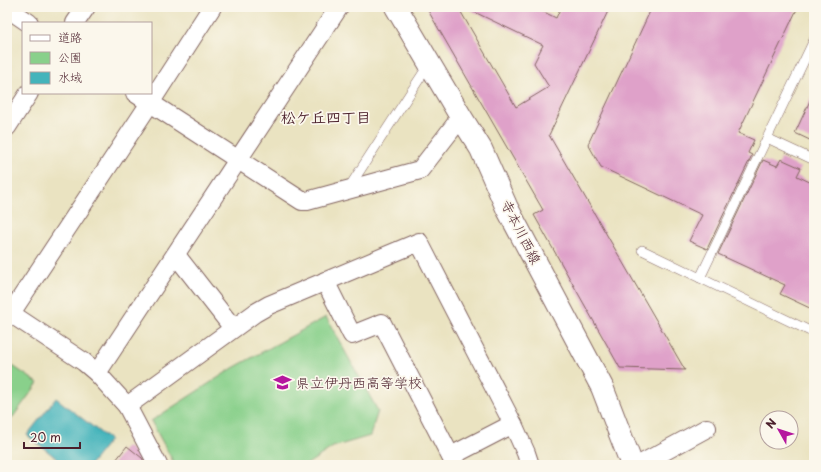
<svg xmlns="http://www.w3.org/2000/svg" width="821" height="472" font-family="'Playpen Sans','Klee One',sans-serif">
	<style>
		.green { fill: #89d08b; stroke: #6a785b }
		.water { fill: #44b4bb; stroke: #476a73 }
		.building { fill: #dfa1c9 }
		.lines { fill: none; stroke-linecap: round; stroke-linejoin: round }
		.service-casing { stroke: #826460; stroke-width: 10 }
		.minor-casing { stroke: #826460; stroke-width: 20 }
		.secondary-casing { stroke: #826460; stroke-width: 24 }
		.service { stroke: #fff; stroke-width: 9 }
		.minor { stroke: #fff; stroke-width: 18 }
		.secondary { stroke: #fff; stroke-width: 22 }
		.labels { text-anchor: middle; stroke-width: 3.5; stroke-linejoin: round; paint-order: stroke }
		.street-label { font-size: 14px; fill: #4a1f2b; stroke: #fbf7ec }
		.poi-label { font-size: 14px; fill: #4a1f2b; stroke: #fbf7ec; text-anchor: start }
		.neighbourhood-label { font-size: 15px; font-weight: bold; fill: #4a1f2b; stroke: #fbf7ec }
	</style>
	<rect width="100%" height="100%" fill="#fbf7ec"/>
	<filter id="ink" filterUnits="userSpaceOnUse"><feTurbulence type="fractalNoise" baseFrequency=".025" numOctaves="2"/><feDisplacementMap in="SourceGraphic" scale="8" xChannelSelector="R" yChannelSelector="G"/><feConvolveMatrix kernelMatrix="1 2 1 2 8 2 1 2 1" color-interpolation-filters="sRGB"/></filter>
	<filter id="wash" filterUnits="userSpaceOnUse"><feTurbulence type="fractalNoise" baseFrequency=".012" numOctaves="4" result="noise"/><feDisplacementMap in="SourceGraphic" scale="16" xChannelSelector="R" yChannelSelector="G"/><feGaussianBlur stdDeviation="0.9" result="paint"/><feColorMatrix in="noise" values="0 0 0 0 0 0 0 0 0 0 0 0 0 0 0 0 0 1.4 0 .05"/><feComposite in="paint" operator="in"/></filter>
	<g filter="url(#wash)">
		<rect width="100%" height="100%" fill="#eae3c1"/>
		<g class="green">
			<path d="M326 317 378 411 370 436 333 447 306 465H175L151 421 233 368Z"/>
			<path d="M7 362 38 383 7 425Z"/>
		</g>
		<path class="water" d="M56 398 110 440 90 465H65L27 435Z"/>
		<g id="blocks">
			<g class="building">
				<path d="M426 7H458L516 107 549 87 534 63 543 45 464 7H534L556 18 561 7H610L549 135 685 370 620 368 534 215 543 210Z"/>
				<path d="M652 7H798L738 133 754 140 748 153 752 155 707 249 689 241 702 215 601 167 588 144Z"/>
				<path d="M814 92V142L795 133Z"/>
				<path d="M781 159 801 168 797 176 814 184V310L780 294 785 285 718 254 763 160 777 166Z"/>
				<path d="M127 446 142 458 146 465H112Z"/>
			</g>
		</g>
	</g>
	<g filter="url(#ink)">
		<use href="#blocks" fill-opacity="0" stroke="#826460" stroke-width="1"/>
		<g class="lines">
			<defs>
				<g id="service">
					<path d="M767 138 814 160"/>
					<path d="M348 189 429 64"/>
					<path d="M642 250 814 333"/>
					<path d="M700 278 814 40"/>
				</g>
				<g id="minor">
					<path d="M7 8 29 23"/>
					<path d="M75 23 86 7"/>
					<path d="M135 93 302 201H307L420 170 461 117"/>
					<path d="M7 127 29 93"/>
					<path d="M176 255 233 328"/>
					<path d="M325 281 352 335 382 323 455 465"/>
					<path d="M7 311 84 362 97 373 127 406 158 465"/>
					<path d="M11 313 150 103 212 7"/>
					<path d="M97 373 339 7"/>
					<path d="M127 406 255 313 269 305 419 242 513 424 526 453 530 465"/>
					<path d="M451 456 513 424"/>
					<path d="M639 465 707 428"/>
				</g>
				<path id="secondary" d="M396 7 461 117 481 149 507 208 602 387 632 465"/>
			</defs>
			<use href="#service" class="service-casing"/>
			<use href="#minor" class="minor-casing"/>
			<use href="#secondary" class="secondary-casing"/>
			<use href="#service" class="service"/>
			<use href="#minor" class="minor"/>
			<use href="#secondary" class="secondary"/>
		</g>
	</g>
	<defs>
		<symbol id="school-bare" viewBox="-9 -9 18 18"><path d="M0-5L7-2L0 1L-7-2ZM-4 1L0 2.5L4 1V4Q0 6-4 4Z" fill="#b5179e" stroke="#fbf7ec" stroke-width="2.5" paint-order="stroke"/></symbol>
	</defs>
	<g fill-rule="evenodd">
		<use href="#school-bare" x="270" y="370" width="25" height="25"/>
	</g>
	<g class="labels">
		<g class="street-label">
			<text transform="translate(521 232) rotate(63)" y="5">寺本川西線</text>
		</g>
		<g class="poi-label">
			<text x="296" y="388">県立伊丹西高等学校</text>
		</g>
		<g class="neighbourhood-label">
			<text x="326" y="123">松ケ丘四丁目</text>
		</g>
	</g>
	<rect width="821" height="472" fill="none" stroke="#fbf7ec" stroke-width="24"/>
	<rect x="22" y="22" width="130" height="72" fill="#fbf7ec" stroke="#b4a19f"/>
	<rect x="30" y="35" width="20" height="6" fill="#ffffff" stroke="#b4a19f"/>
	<text x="58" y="42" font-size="12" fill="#4a1f2b">道路</text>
	<rect x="30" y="52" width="20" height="12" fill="#89d08b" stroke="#b4a19f"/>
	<text x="58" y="62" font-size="12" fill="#4a1f2b">公園</text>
	<rect x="30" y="72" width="20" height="12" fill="#44b4bb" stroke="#b4a19f"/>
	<text x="58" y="82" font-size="12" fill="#4a1f2b">水域</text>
	<g transform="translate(779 430) rotate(309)"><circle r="19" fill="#fbf7ec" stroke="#b4a19f"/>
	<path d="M0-3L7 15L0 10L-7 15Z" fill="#b5179e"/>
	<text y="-6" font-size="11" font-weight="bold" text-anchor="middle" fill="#4a1f2b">N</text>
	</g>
	<path d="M24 442v6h56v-6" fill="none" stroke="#4a1f2b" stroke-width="2"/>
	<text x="30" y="442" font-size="12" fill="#4a1f2b" stroke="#fbf7ec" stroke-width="3" paint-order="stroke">20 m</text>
</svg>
